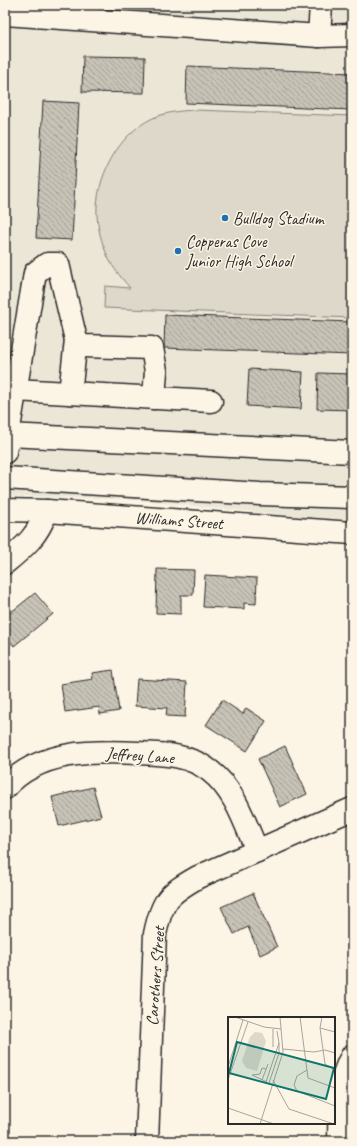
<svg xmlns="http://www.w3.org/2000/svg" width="357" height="1146" font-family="Caveat,sans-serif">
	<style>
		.built { fill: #ece6d7 }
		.green { fill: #ded8ca; stroke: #84827a }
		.building { fill: url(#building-back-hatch); stroke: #2b2b2b }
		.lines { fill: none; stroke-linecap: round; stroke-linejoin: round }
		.minor-casing { stroke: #2b2b2b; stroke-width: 25 }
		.minor { stroke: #fcf5e5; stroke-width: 22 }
		.poi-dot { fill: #1f6fb2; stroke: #fcf5e5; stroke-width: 1.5 }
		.labels { text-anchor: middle; stroke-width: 3; stroke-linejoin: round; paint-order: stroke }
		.poi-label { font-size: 17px; fill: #2b2b2b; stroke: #fcf5e5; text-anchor: start }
		.street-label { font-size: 17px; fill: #2b2b2b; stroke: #fcf5e5 }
		.inset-road { fill: none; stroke: #a8a49b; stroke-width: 1 }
		.view { fill: #0f766e; fill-opacity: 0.15; stroke: #0f766e; stroke-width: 2 }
		.inset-edge { fill: none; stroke: #2b2b2b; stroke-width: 2 }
	</style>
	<defs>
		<pattern id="building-back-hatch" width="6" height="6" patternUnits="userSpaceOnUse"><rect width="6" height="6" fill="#c8c3b7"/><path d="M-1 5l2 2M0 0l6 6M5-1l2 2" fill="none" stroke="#a39f95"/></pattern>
	</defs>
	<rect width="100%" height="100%" fill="#fcf5e5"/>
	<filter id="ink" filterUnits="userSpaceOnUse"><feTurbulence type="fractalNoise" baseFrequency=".025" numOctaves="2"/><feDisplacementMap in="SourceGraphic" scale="8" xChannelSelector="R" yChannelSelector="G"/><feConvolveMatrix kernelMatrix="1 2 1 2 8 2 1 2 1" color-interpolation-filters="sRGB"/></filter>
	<g filter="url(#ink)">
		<path class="built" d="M5 5H352V520L292 516 125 499 5 496Z"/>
		<path class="green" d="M195 110 352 116V318L104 308 105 286 130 288C120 276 110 265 105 250 100 237 96 221 97 206 99 172 120 134 151 119 165 112 180 111 195 110Z"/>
		<g class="building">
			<path d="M83 56 145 57 144 93 82 92Z"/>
			<path d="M187 66 352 73V110L186 103Z"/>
			<path d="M43 101 79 103 72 240 36 238Z"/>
			<path d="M165 315 352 322V355L164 348Z"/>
			<path d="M249 369 303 372 301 409 247 406Z"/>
			<path d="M318 373 352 374V410L317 409Z"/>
			<path d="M157 569 194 570 193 595H181V614L156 613Z"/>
			<path d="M205 575 257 578 256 604 244 603V609L203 607Z"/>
			<path d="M35 593 53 614 14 646 5 636V617Z"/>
			<path d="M113 670 119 711 100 714 99 707 65 712 61 684 93 679 92 673Z"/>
			<path d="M137 679 187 682 185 717 166 716 167 708 135 706Z"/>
			<path d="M222 700 243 714 246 708 266 721 247 751 206 725Z"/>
			<path d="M285 746 307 794 280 807 258 759Z"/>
			<path d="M93 787 101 816 59 826 52 797Z"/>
			<path d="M253 893 277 947 260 955 248 927 234 934 221 907Z"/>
		</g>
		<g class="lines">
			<defs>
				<g id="minor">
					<path d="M5 14 319 36 352 35"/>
					<path d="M319 36 321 5"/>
					<path d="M15 390 211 401"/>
					<path d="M70 393 76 340"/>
					<path d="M8 435 352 452"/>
					<path d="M5 452 35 273 47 264H58L76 340 82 346 152 348 156 371 154 398"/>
					<path d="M5 478 260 494 352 497"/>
					<path d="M5 510 47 511 352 533"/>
					<path d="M5 563C26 546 37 536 47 511"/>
					<path d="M5 788C38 750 93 751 138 753 163 754 189 754 210 771 235 790 245 823 257 851"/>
					<path d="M147 1141 155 934C162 900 168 894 198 877L352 809"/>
					<path d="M339 1141C340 1113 337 1080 352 1056"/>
				</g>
			</defs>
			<use href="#minor" class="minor-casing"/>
			<use href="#minor" class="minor"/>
		</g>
	</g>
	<g class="poi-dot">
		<circle cx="225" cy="218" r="4"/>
		<circle cx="178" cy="251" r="4"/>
	</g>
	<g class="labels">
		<g class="poi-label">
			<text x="233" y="224">Bulldog Stadium</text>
			<text x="186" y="247">Copperas Cove<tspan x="186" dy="20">Junior High School</tspan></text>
		</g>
		<g class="street-label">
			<text transform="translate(179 520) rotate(4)" y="6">Williams Street</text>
			<text transform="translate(140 755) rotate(4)" y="6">Jeffrey Lane</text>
			<text transform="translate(155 976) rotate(-86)" y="6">Carothers Street</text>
		</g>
	</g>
	<g transform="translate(228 1017)">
		<rect width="107" height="107" fill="#fcf5e5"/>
		<path d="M27 15 34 16 38 24 29 54 18 51 14 44 22 20Z" fill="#ded8ca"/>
		<path class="inset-road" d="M7 0 36 10 53 12M72 0 80 61 107 71M94 0 92 11 97 47 107 53M92 11 107 15M45 30V12M55 32 86 35 97 33 107 36M0 50 15 3M38 52 34 51 32 57 24 58 39 65M79 53 69 59 66 68 69 74 107 89M0 63 20 5M34 63 40 47M45 63 61 92 106 107M38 65 51 26 49 14M41 66 51 36V26M0 91 46 107M32 107 55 35 52 0"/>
		<path class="view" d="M9 25 106 51 98 82 1 56Z"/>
		<rect width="107" height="107" class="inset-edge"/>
	</g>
	<rect width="357" height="1146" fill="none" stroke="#fcf5e5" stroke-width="20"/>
	<rect x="10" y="10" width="337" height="1126" fill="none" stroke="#2b2b2b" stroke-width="1.5" filter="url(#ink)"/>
</svg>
